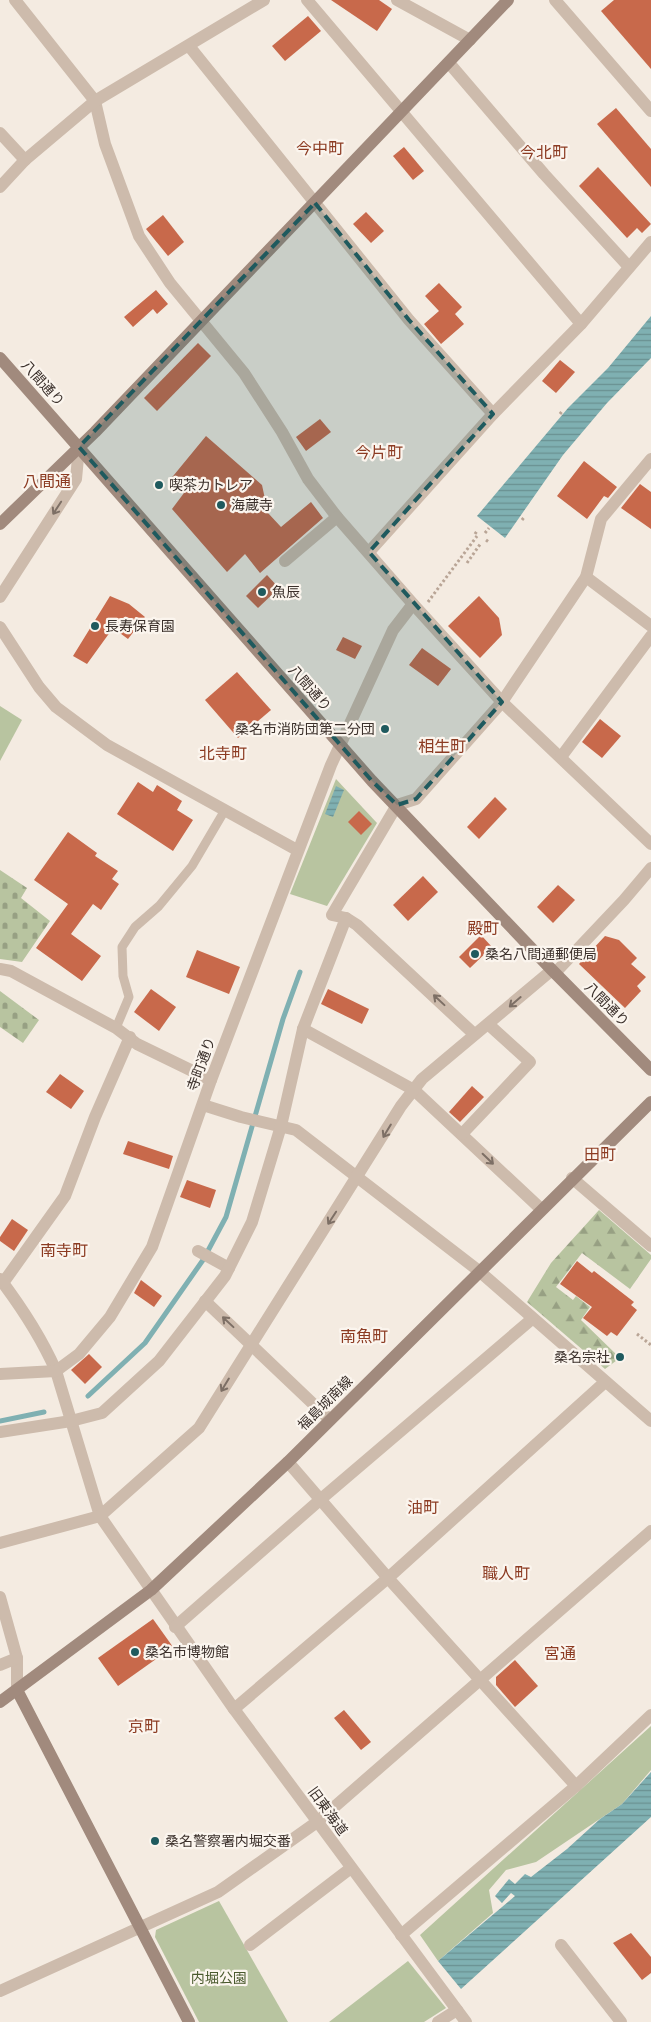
<svg xmlns="http://www.w3.org/2000/svg" width="651" height="2022" font-family="Inter,'Noto Sans JP',sans-serif">
	<style>
		.green { fill: #b8c4a0 }
		.forest { fill: url(#forest-firs) }
		.cemetery { fill: url(#cemetery-stones) }
		.water { fill: url(#water-rules) }
		.lines { fill: none; stroke-linecap: round; stroke-linejoin: round }
		.stream { stroke: #7fb0b2; stroke-width: 5 }
		.building { fill: #c8694b }
		.path { stroke: #b9a596; stroke-width: 3; stroke-dasharray: 2.5 2.5; stroke-linecap: butt }
		.lane { stroke: #cdbbac; stroke-width: 9 }
		.street { stroke: #cdbbac; stroke-width: 12 }
		.secondary { stroke: #a18a7d; stroke-width: 12 }
		.oneway { stroke: #7d6f65 }
		.marked { fill: #1f5a5e; fill-opacity: 0.2; stroke: #1f5a5e; stroke-width: 4; stroke-dasharray: 10 6; stroke-linejoin: round }
		.poi-dot { fill: #1f5a5e; stroke: #fbf5ee; stroke-width: 2 }
		.labels { text-anchor: middle; stroke-width: 4.5; stroke-linejoin: round; paint-order: stroke }
		.street-label { font-size: 14px; fill: #3b302b; stroke: #fbf5ee }
		.poi-label { font-size: 14px; fill: #3b302b; stroke: #fbf5ee; text-anchor: start }
		.park-label { font-size: 14px; fill: #4a5a2e; stroke: #fbf5ee }
		.quarter-label { font-size: 16px; fill: #8c3b22; stroke: #fbf5ee }
	</style>
	<defs>
		<pattern id="forest-firs" width="22" height="20" patternUnits="userSpaceOnUse" patternTransform="scale(1.25)"><rect width="22" height="20" fill="#b8c4a0"/><path d="M5 1l3.5 6h-7zM16 11l3.5 6h-7z" fill="#97a083"/></pattern>
		<pattern id="cemetery-stones" width="16" height="16" patternUnits="userSpaceOnUse" patternTransform="scale(1.25)"><rect width="16" height="16" fill="#b8c4a0"/><path d="M2 7V4a2 2 0 0 1 4 0v3zM10 15v-3a2 2 0 0 1 4 0v3z" fill="#97a083"/></pattern>
		<pattern id="water-rules" width="6" height="5" patternUnits="userSpaceOnUse" patternTransform="scale(1.25)"><rect width="6" height="5" fill="#7fb0b2"/><path d="M0 2.5h6" fill="none" stroke="#699091"/></pattern>
	</defs>
	<rect width="100%" height="100%" fill="#f4ebe1"/>
	<g class="green">
		<path d="M0 706 22 720 0 761Z"/>
		<path d="M336 779 377 823 327 906 290 894Z"/>
		<path d="M651 1726V1770L622 1804 536 1862 506 1870 489 1890 493 1913 438 1961 420 1935Z"/>
		<path d="M219 1901 288 2022H199L155 1937 156 1930Z"/>
		<path d="M408 1961 446 2008 424 2022H329Z"/>
	</g>
	<path class="forest" d="M599 1210 651 1255V1259L630 1289 582 1253 556 1287 573 1300 576 1296 590 1307 581 1320 620 1358 605 1369 527 1302 551 1263Z"/>
	<g class="cemetery">
		<path d="M0 870 27 888 21 898 50 921 22 962 0 959Z"/>
		<path d="M0 991 39 1020 23 1043 0 1027Z"/>
	</g>
	<g class="water">
		<path d="M651 316V358L607 403 563 455 505 538 477 516 568 408 608 368Z"/>
		<path d="M336 786 344 790 333 817 325 814Z"/>
		<path d="M651 1772V1817L461 1989 438 1961 515 1896 511 1893 502 1903 495 1896 509 1879 515 1884 525 1874 531 1877 567 1849 600 1819 622 1804Z"/>
	</g>
	<g class="lines">
		<g class="stream">
			<path d="M88 1396 145 1343 203 1260 226 1217 283 1019 300 972"/>
			<path d="M0 1421 44 1412"/>
		</g>
	</g>
	<g class="building">
		<path d="M331 0H379L392 9 377 31Z"/>
		<path d="M614 0H651V69L601 11Z"/>
		<path d="M308 16 321 31 285 61 272 46Z"/>
		<path d="M616 108 651 149V187L597 124Z"/>
		<path d="M404 147 424 171 413 180 393 156Z"/>
		<path d="M598 167 651 224 642 233 637 228 627 238 579 186Z"/>
		<path d="M366 212 384 231 371 243 353 224Z"/>
		<path d="M163 215 184 242 168 256 146 229Z"/>
		<path d="M439 283 462 307 455 314 464 324 441 344 424 324 439 311 425 296Z"/>
		<path d="M156 290 168 304 157 314 153 309 133 327 124 317Z"/>
		<path d="M198 343 211 356 157 411 144 398Z"/>
		<path d="M560 360 575 372 556 393 542 381Z"/>
		<path d="M320 419 331 432 306 451 296 437Z"/>
		<path d="M206 436 262 485 268 513 281 527 311 502 323 518 260 573 245 554 227 572 172 509 184 493 169 481Z"/>
		<path d="M584 461 617 487 608 498 604 496 587 519 557 496Z"/>
		<path d="M640 484 651 492V529L621 508Z"/>
		<path d="M267 575 279 588 258 608 246 596Z"/>
		<path d="M110 596 129 604 145 617 128 639 113 628 87 664 73 656Z"/>
		<path d="M479 596 499 618 502 635 480 658 448 626Z"/>
		<path d="M343 637 362 646 355 659 336 650Z"/>
		<path d="M422 648 451 669 438 686 409 665Z"/>
		<path d="M237 672 271 710 238 738 205 700Z"/>
		<path d="M600 719 621 736 602 758 582 742Z"/>
		<path d="M138 782 153 792 157 785 182 801 177 810 193 820 173 851 117 814Z"/>
		<path d="M495 797 507 809 479 839 467 827Z"/>
		<path d="M359 811 372 824 361 835 348 822Z"/>
		<path d="M68 832 97 853 95 856 118 871 112 879 119 884 101 910 93 904 71 934 101 956 82 981 36 948 68 904 34 880Z"/>
		<path d="M423 876 438 892 408 921 393 905Z"/>
		<path d="M558 885 575 900 553 923 537 907Z"/>
		<path d="M481 935 492 947 470 968 459 957Z"/>
		<path d="M605 936 619 940 637 958 631 964 646 977 637 986 641 991 625 1008 579 964Z"/>
		<path d="M197 950 240 967 229 994 186 977Z"/>
		<path d="M151 989 176 1007 159 1031 134 1012Z"/>
		<path d="M328 989 369 1009 362 1024 321 1004Z"/>
		<path d="M60 1074 84 1091 71 1109 46 1092Z"/>
		<path d="M472 1086 484 1097 460 1122 449 1112Z"/>
		<path d="M128 1141 173 1156 169 1169 123 1154Z"/>
		<path d="M187 1180 216 1190 210 1208 180 1197Z"/>
		<path d="M12 1219 28 1230 14 1251 0 1241V1237Z"/>
		<path d="M577 1261 592 1273 594 1271 634 1302 631 1305 637 1310 617 1336 611 1332 607 1336 583 1318 592 1307 560 1284Z"/>
		<path d="M141 1280 162 1296 154 1307 134 1293Z"/>
		<path d="M89 1354 102 1367 85 1384 71 1370Z"/>
		<path d="M153 1619 173 1647 118 1686 98 1658Z"/>
		<path d="M515 1660 538 1686 515 1707 496 1685V1677Z"/>
		<path d="M344 1710 371 1742 361 1750 334 1718Z"/>
		<path d="M631 1933 651 1957V1973L642 1980 613 1943Z"/>
	</g>
	<g class="lines">
		<g class="path">
			<path d="M560 414 563 410"/>
			<path d="M522 520 525 516"/>
			<path d="M485 533 489 528"/>
			<path d="M475 534 477 531"/>
			<path d="M486 540 490 543"/>
			<path d="M467 563 481 543"/>
			<path d="M428 602 477 536"/>
			<path d="M637 1334 651 1345"/>
		</g>
		<path class="lane" d="M116 1028 129 997 123 976 122 947 135 927 159 906 192 866 225 810"/>
		<g class="street">
			<path d="M15 0 95 101 105 144 139 236 170 283 244 373 282 432 308 479 337 517 413 604 502 702 651 844"/>
			<path d="M307 0 581 324"/>
			<path d="M397 0 470 40"/>
			<path d="M555 0 651 111"/>
			<path d="M189 46 409 320 493 414"/>
			<path d="M449 63 544 174 629 267"/>
			<path d="M0 133 25 160"/>
			<path d="M0 187 25 160 95 101 264 0"/>
			<path d="M369 552 493 414 581 324 651 242"/>
			<path d="M285 561 337 517"/>
			<path d="M586 577 651 626"/>
			<path d="M0 597 76 479 79 447"/>
			<path d="M0 627 39 687 56 707 107 745 297 850"/>
			<path d="M561 757 651 636"/>
			<path d="M346 918 357 925 474 1034"/>
			<path d="M0 969 11 971 116 1028 137 1044 211 1080"/>
			<path d="M555 973 624 900 651 868"/>
			<path d="M303 1029 414 1090 541 1209"/>
			<path d="M203 1105 241 1117 296 1130 479 1271 651 1421"/>
			<path d="M462 1134 530 1062 488 1024"/>
			<path d="M572 1178 651 1246"/>
			<path d="M198 1251 229 1268"/>
			<path d="M0 1279C22 1308 41 1337 56 1371L100 1516 234 1709 466 2022"/>
			<path d="M3 1283 65 1196 95 1117 130 1037"/>
			<path d="M205 1301 329 1419"/>
			<path d="M56 1371 79 1354 110 1317 152 1247 211 1080 331 765 393 630 413 604"/>
			<path d="M0 1374 56 1371"/>
			<path d="M0 1432 71 1421 102 1413 159 1361 225 1276 252 1222 281 1126 303 1029 346 918 332 915 397 805 416 799 502 702 586 577 601 519 651 459"/>
			<path d="M288 1462 388 1578 576 1786"/>
			<path d="M0 1543 100 1516 199 1428 401 1106 422 1079 552 970"/>
			<path d="M0 1597 17 1658V1690"/>
			<path d="M175 1627 321 1499 532 1319"/>
			<path d="M0 1665 17 1658"/>
			<path d="M234 1709 388 1578 605 1382"/>
			<path d="M401 1935 576 1786 651 1715"/>
			<path d="M250 1945 351 1868"/>
			<path d="M561 1945 621 2022"/>
			<path d="M0 1991 218 1892 317 1822 651 1531"/>
			<path d="M438 2022 457 2010"/>
		</g>
		<g class="secondary">
			<path d="M0 358 372 781 552 970 651 1070"/>
			<path d="M0 524 95 432 508 0"/>
			<path d="M17 1690 189 2022"/>
			<path d="M0 1702 151 1590 288 1462 651 1102"/>
		</g>
	</g>
	<defs><path id="oneway-shaft" d="M-6 0H5M1.5-3L5.5 0L1.5 3" fill="none" stroke-width="1.6" stroke-linecap="round" stroke-linejoin="round" transform="scale(1.25)"/></defs>
	<g class="oneway">
		<use href="#oneway-shaft" transform="translate(57 508) rotate(123)"/>
		<use href="#oneway-shaft" transform="translate(439 1000) rotate(-137)"/>
		<use href="#oneway-shaft" transform="translate(515 1002) rotate(139)"/>
		<use href="#oneway-shaft" transform="translate(387 1131) rotate(121)"/>
		<use href="#oneway-shaft" transform="translate(488 1159) rotate(44)"/>
		<use href="#oneway-shaft" transform="translate(332 1218) rotate(123)"/>
		<use href="#oneway-shaft" transform="translate(228 1322) rotate(-137)"/>
		<use href="#oneway-shaft" transform="translate(225 1385) rotate(121)"/>
	</g>
	<path class="marked" d="M315 203 409 320 493 414 369 552 502 702 416 799 397 805 372 781 79 447Z"/>
	<g class="poi-dot">
		<circle cx="159" cy="485" r="5"/>
		<circle cx="221" cy="505" r="5"/>
		<circle cx="262" cy="592" r="5"/>
		<circle cx="95" cy="626" r="5"/>
		<circle cx="385" cy="729" r="5"/>
		<circle cx="475" cy="954" r="5"/>
		<circle cx="620" cy="1357" r="5"/>
		<circle cx="135" cy="1652" r="5"/>
		<circle cx="155" cy="1841" r="5"/>
	</g>
	<g class="labels">
		<g class="street-label">
			<text transform="translate(43 383) rotate(48)" y="5">八間通り</text>
			<text transform="translate(310 688) rotate(49)" y="5">八間通り</text>
			<text transform="translate(607 1004) rotate(45)" y="5">八間通り</text>
			<text transform="translate(201 1064) rotate(-70)" y="5">寺町通り</text>
			<text transform="translate(325 1403) rotate(-45)" y="5">福島城南線</text>
			<text transform="translate(328 1811) rotate(54)" y="5">旧東海道</text>
		</g>
		<g class="poi-label">
			<text x="169" y="490">喫茶カトレア</text>
			<text x="231" y="510">海蔵寺</text>
			<text x="272" y="597">魚辰</text>
			<text x="105" y="631">長寿保育園</text>
			<text x="375" y="734" text-anchor="end">桑名市消防団第二分団</text>
			<text x="485" y="959">桑名八間通郵便局</text>
			<text x="610" y="1362" text-anchor="end">桑名宗社</text>
			<text x="145" y="1657">桑名市博物館</text>
			<text x="165" y="1846">桑名警察署内堀交番</text>
		</g>
		<g class="park-label">
			<text x="219" y="1983">内堀公園</text>
		</g>
		<g class="quarter-label">
			<text x="320" y="154">今中町</text>
			<text x="544" y="158">今北町</text>
			<text x="379" y="458">今片町</text>
			<text x="47" y="487">八間通</text>
			<text x="442" y="752">相生町</text>
			<text x="223" y="759">北寺町</text>
			<text x="483" y="934">殿町</text>
			<text x="600" y="1160">田町</text>
			<text x="64" y="1256">南寺町</text>
			<text x="364" y="1342">南魚町</text>
			<text x="423" y="1513">油町</text>
			<text x="506" y="1579">職人町</text>
			<text x="560" y="1659">宮通</text>
			<text x="144" y="1732">京町</text>
		</g>
	</g>
</svg>
